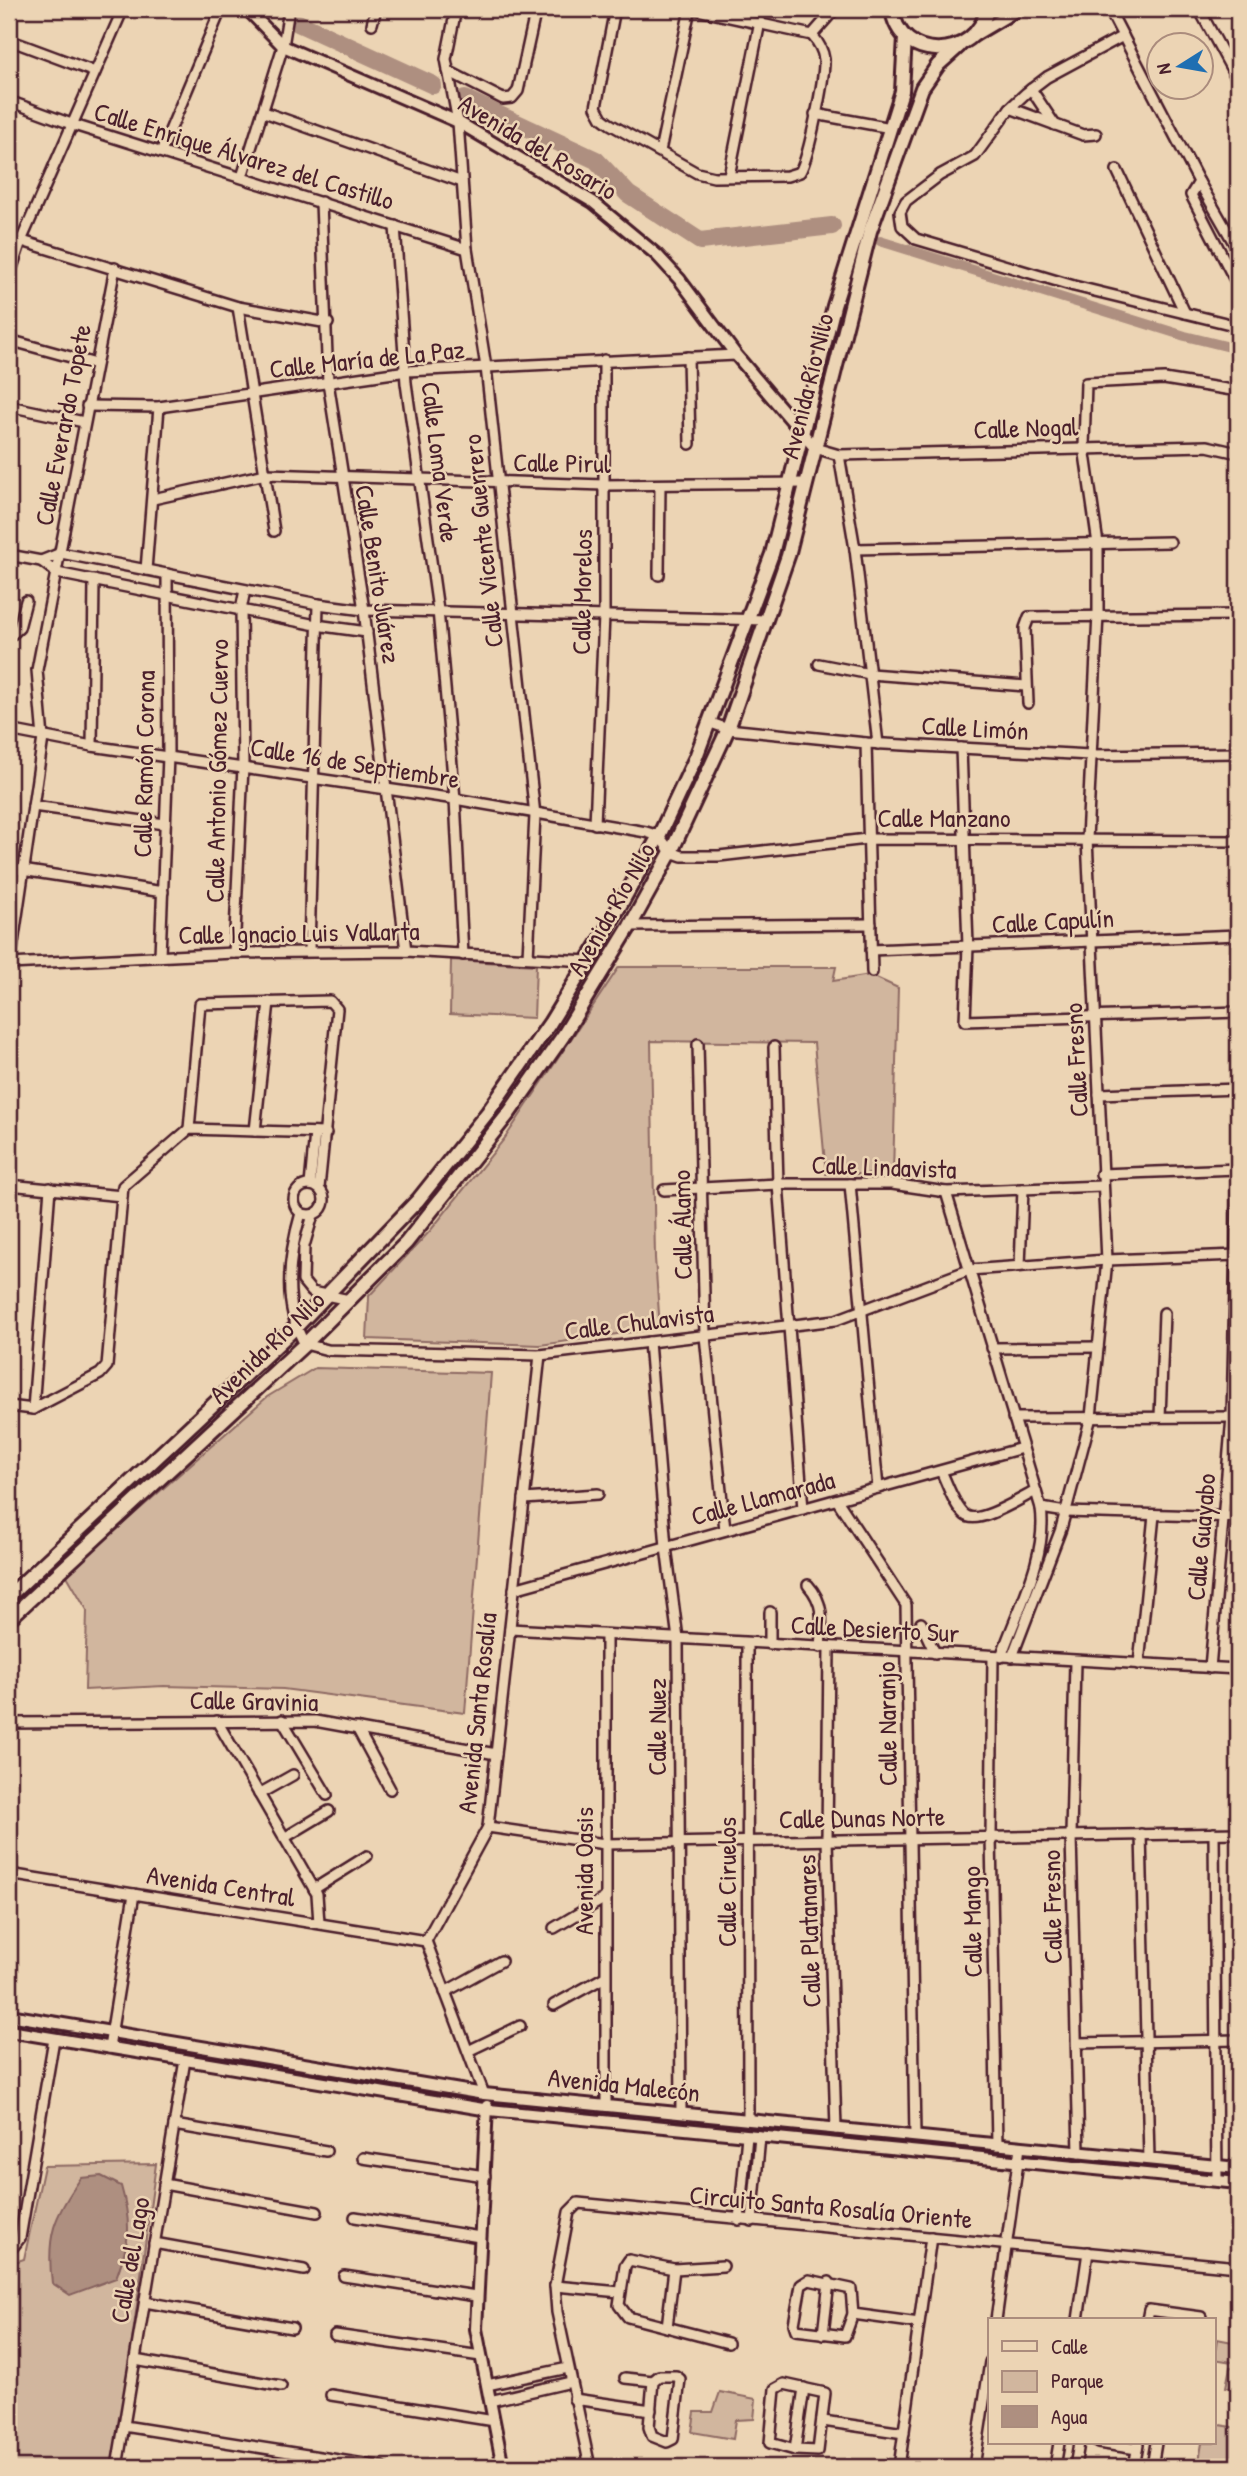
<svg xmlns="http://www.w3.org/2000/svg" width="1247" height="2476" font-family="'Patrick Hand',sans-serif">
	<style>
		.green { fill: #d1b69e; stroke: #8e6a64; stroke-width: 2 }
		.water { fill: #ae8f80; stroke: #86625e; stroke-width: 2 }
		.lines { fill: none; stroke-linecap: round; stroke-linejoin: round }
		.canal { stroke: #ae8f80; stroke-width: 10 }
		.river { stroke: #ae8f80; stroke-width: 18 }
		.minor-casing { stroke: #4a1f2b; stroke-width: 14 }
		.tertiary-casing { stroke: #4a1f2b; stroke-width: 16 }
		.secondary-casing { stroke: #4a1f2b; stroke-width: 18 }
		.minor { stroke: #ecd4b4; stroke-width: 9 }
		.tertiary { stroke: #ecd4b4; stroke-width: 10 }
		.secondary { stroke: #ecd4b4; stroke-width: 12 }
		.labels { text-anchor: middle; stroke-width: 5; stroke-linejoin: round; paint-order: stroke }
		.street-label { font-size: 26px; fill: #4a1f2b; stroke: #ecd4b4 }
	</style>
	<rect width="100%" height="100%" fill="#ecd4b4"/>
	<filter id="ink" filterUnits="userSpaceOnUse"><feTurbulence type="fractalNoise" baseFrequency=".0143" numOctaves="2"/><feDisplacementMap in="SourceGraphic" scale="14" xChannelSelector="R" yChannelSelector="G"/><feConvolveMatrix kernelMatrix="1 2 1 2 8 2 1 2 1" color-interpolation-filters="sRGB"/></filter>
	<g filter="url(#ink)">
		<g class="green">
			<path d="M451 960 536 965 534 1018 450 1014Z"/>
			<path d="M619 967H836L833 981 870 975 898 988 893 1174H826L814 1043 651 1041 655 1258 660 1328 540 1345 367 1339 369 1296 430 1231 505 1138Z"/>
			<path d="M315 1368 491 1373 465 1713 283 1689 164 1686 85 1690 87 1610 66 1574 267 1397Z"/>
			<path d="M156 2164 115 2467H9V2264L24 2259 44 2166Z"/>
			<path d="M1217 2339 1238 2343V2363L1214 2359Z"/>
			<path d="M1230 2367 1238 2368V2389L1226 2387Z"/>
			<path d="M720 2392 756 2399 754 2419 736 2420 733 2439 692 2432 695 2412H713Z"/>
			<path d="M1214 2424 1238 2428V2467H1198L1202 2443H1214Z"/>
		</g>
		<path class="water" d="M101 2176 121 2186C132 2225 130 2240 116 2278L70 2295 52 2283C46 2236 54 2216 81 2178Z"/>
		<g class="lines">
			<path class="canal" d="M880 241 1185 336 1238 349"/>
			<g class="river">
				<path d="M298 23 433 85"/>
				<path d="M465 99 596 160 628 194 700 241 832 226"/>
			</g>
			<defs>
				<g id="minor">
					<path d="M456 9 446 59 458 122 467 249 486 367 535 815 528 957"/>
					<path d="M615 9 596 107 602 118 610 124 697 173 714 177 787 176 800 172C809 157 825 77 824 59 823 50 818 42 812 35"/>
					<path d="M693 9 812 35"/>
					<path d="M1109 9 1199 182 1238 250"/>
					<path d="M1199 9 1238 81"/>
					<path d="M9 11 10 9"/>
					<path d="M372 24 376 9"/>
					<path d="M812 35 835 9"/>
					<path d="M1123 36 1047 77 1026 93 1010 108 975 156 940 175 906 201 900 212 902 226 916 239 1074 286 1238 326"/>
					<path d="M9 40 95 72"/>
					<path d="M448 71 503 99 512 98 518 91 536 9"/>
					<path d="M1031 89 1055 125"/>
					<path d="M9 101 74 125 467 249"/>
					<path d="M1010 108 1083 135 1096 134"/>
					<path d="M264 112 462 182"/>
					<path d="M815 114 891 128"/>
					<path d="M660 151 690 9"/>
					<path d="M161 152 221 9"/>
					<path d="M1117 170 1185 313"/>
					<path d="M729 176 760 22"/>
					<path d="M242 177 283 46 289 9"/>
					<path d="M1199 182 1191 195 1238 286"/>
					<path d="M321 202 328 382 364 610 406 951"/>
					<path d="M395 226 406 383 438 610 455 799 463 955"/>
					<path d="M9 237 238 307 328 323"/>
					<path d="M9 277 21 241 123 9"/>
					<path d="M238 307 274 531"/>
					<path d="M9 340 96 364"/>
					<path d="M688 357 690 444"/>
					<path d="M9 406 84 422"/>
					<path d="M87 406 159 407 407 371 736 355"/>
					<path d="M815 448 839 455 1207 446 1238 453"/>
					<path d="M839 455 855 549 878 744"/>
					<path d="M153 499 266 474 604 485 806 483"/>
					<path d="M855 549 1170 542"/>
					<path d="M9 555 41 561 57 573 316 625 367 632"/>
					<path d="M41 561 61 553 318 604 364 610 767 620"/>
					<path d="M146 570 159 407"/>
					<path d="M659 575 660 485"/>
					<path d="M9 637 19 628 26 601"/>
					<path d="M819 664 870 674 1026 686"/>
					<path d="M1028 703 1025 628 1029 617 1238 615"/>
					<path d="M711 723 728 729 866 743 1090 755 1238 753"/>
					<path d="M9 730 92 746 455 799 646 832 659 836 671 852 682 856H719L867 839 1238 841"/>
					<path d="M866 743 872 972"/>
					<path d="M92 746 94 580"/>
					<path d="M961 748 968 946 965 1021 1238 1012"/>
					<path d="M33 806 165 824"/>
					<path d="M595 824 604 616V360"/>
					<path d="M9 868 163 892"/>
					<path d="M630 926 871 924"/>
					<path d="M871 950 1238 935"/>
					<path d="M309 951 318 604"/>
					<path d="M234 953 243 767 241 610 245 590"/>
					<path d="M160 955 168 756 167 574"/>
					<path d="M9 964 234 953 406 951 589 961"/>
					<path d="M10 964 43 738 37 670 115 268"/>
					<path d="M698 1044 705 1336 725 1530"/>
					<path d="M774 1047 778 1184 803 1509"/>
					<path d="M1099 1094 1238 1089"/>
					<path d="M189 1129 200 1004 330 1001 337 1009 319 1188"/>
					<path d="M255 1131 269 1002"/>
					<path d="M1101 1174 1238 1169"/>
					<path d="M850 1184 878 1488"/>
					<circle cx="309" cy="1200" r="15"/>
					<path d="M9 1185 122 1196"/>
					<path d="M310 1185 315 1133"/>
					<path d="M664 1190 778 1184H892L946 1192 1102 1186"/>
					<path d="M946 1192 1041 1508C1048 1557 1017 1610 1001 1657"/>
					<path d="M301 1213C289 1254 282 1306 305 1344L328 1350 540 1355 836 1320 969 1270 1107 1260 1238 1255"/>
					<path d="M313 1215 304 1246 303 1281 312 1292 349 1300"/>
					<path d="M1020 1266 1023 1189"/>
					<path d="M649 1342 666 1547 678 1639 681 2113"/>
					<path d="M992 1348 1098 1347"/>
					<path d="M9 1406 33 1409 100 1374 107 1366 123 1186 189 1129 326 1133"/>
					<path d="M33 1409 50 1188"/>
					<path d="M1160 1417 1164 1313"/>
					<path d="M1013 1418 1235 1417"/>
					<path d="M941 1471C947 1483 954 1506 965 1515 978 1526 1021 1498 1036 1491"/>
					<path d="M524 1499 598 1494"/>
					<path d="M837 1500 906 1605 915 2136"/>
					<path d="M1041 1508 1066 1512 1238 1517"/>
					<path d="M808 1585C825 1604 822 1622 820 1647"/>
					<path d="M514 1589 1022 1448"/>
					<path d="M921 1623 935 1653"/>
					<path d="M510 1629 1238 1669"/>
					<path d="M747 1643 748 2120"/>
					<path d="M770 1644V1612"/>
					<path d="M829 1648 827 1840 836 2129"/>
					<path d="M993 1656 991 1837 997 2145"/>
					<path d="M1012 1657 1061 1529 1091 1417 1107 1260 1087 839 1098 614V544L1084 447 1086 383 1164 379 1238 391"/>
					<path d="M1075 1661 1071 1836 1079 2153"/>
					<path d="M1139 1664 1154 1515"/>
					<path d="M1210 1668 1232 1417 1238 1158"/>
					<path d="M282 1720 327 1795"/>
					<path d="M217 1721 317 1894 319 1923"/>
					<path d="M9 1723 315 1721 496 1754"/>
					<path d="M357 1728 390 1789"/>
					<path d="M259 1794 293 1775"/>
					<path d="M488 1827 605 1844 1238 1833"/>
					<path d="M1214 1833 1217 2181"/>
					<path d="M1141 1834 1149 2159"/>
					<path d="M284 1838 329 1811"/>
					<path d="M9 1874 426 1941"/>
					<path d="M314 1889 367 1856"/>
					<path d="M554 1928 605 1898"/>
					<path d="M445 1992 501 1961"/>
					<path d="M554 2005 605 1977"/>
					<path d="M1077 2043 1238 2040"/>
					<path d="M109 2048 134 1894"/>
					<path d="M468 2051 520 2026"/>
					<path d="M484 2094 426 1941 488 1827 540 1355"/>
					<path d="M606 2106V1636"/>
					<path d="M174 2125 326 2151"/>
					<path d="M363 2158 485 2176"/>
					<path d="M164 2184 317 2212"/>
					<path d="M355 2217 480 2237"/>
					<path d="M739 2220 747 2136"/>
					<path d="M752 2221 760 2137"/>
					<path d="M154 2243 304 2270"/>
					<path d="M9 2252 20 2238 54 2039"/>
					<path d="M723 2266 674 2269 629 2260 625 2266 619 2305 628 2317 728 2343"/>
					<path d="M344 2276 476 2296"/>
					<path d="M809 2280 851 2289 853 2314 845 2336 796 2330 794 2324 801 2285Z"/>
					<path d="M555 2286 620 2292"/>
					<path d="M145 2302 292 2328"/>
					<path d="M853 2314 919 2323"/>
					<path d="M996 2320 1020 2147"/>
					<path d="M1078 2320 1088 2252"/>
					<path d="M1147 2320 1149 2310 1201 2317 1200 2320"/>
					<path d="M667 2327 674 2269"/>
					<path d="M823 2334 829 2282"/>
					<path d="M335 2335 481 2356"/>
					<path d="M135 2360 281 2386"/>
					<path d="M659 2376H676L680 2379 673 2439 667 2442 652 2436 649 2427 653 2381Z"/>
					<path d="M625 2378 653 2381"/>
					<path d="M784 2384 825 2393 818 2451 795 2450 770 2443 775 2389Z"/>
					<path d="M487 2385 568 2368"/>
					<path d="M331 2395 494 2421"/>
					<path d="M574 2399 651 2410"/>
					<path d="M490 2401 571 2382"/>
					<path d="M823 2421 904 2433"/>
					<path d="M124 2426 383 2467"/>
					<path d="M1098 2443 1137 2449"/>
					<path d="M795 2450 804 2388"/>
					<path d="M117 2467 185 2060"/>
					<path d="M590 2467 557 2312 555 2286 569 2212 578 2203 1238 2267"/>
					<path d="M899 2467 931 2237"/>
					<path d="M974 2467 990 2362"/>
					<path d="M1055 2467 1059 2443"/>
					<path d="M1075 2467 1079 2443"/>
					<path d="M1134 2467 1138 2445"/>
					<path d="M1152 2467 1156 2443"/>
				</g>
				<g id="tertiary">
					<path d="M247 9 283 46 458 122 593 202 657 255 680 280 736 355 815 448"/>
					<path d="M975 35 1019 9"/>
					<path d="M9 2015 484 2094 1238 2168"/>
					<path d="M9 2031 489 2110 1238 2183"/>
					<path d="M487 2106 476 2329 503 2467"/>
				</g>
				<g id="secondary">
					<path d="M892 9C899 64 977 61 987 9"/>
					<path d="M9 1596 296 1327 418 1200 488 1112 550 1023 600 941 659 836 696 757 772 554 834 306 902 91 905 37"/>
					<path d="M9 1619 305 1344 406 1243 509 1113 563 1036 630 926 671 852 728 729 788 556 870 231 922 88 938 65 959 46"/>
				</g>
			</defs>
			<use href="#minor" class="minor-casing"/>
			<use href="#tertiary" class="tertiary-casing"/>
			<use href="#secondary" class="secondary-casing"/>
			<use href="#minor" class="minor"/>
			<use href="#tertiary" class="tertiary"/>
			<use href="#secondary" class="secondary"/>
		</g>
	</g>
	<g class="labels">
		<g class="street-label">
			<text transform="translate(538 147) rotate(31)" y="9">Avenida del Rosario</text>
			<text transform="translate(244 156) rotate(17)" y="9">Calle Enrique Álvarez del Castillo</text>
			<text transform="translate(367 359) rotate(-6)" y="9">Calle María de La Paz</text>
			<text transform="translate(807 386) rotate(-76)" y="9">Avenida Río Nilo</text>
			<text transform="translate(63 425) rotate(-79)" y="9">Calle Everardo Topete</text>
			<text transform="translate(1026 428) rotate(-2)" y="9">Calle Nogal</text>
			<text transform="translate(440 462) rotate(83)" y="9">Calle Loma Verde</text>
			<text transform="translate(562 463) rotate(1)" y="9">Calle Pirul</text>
			<text transform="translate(483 541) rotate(-96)" y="9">Calle Vicente Guerrero</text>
			<text transform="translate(378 574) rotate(81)" y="9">Calle Benito Juárez</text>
			<text transform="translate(582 592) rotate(-89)" y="9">Calle Morelos</text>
			<text transform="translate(975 728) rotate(3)" y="9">Calle Limón</text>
			<text transform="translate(355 763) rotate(9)" y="9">Calle 16 de Septiembre</text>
			<text transform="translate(144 764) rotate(-89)" y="9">Calle Ramón Corona</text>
			<text transform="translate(217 771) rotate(-89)" y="9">Calle Antonio Gómez Cuervo</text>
			<text x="944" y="827">Calle Manzano</text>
			<text transform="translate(611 909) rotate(-60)" y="9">Avenida Río Nilo</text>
			<text transform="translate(1053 921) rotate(-3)" y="9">Calle Capulín</text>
			<text transform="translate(299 933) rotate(-1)" y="9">Calle Ignacio Luis Vallarta</text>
			<text transform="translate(1076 1060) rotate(-93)" y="9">Calle Fresno</text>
			<text transform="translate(884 1167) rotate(2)" y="9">Calle Lindavista</text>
			<text transform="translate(682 1225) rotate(-91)" y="9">Calle Álamo</text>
			<text transform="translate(639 1322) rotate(-7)" y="9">Calle Chulavista</text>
			<text transform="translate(267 1347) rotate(-44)" y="9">Avenida Río Nilo</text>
			<text transform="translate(763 1498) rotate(-15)" y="9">Calle Llamarada</text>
			<text transform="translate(1201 1537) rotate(-85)" y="9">Calle Guayabo</text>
			<text transform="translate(875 1629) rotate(3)" y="9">Calle Desierto Sur</text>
			<text transform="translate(254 1701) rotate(1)" y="9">Calle Gravinia</text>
			<text transform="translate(477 1713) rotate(-84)" y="9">Avenida Santa Rosalía</text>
			<text transform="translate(887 1724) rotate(-91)" y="9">Calle Naranjo</text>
			<text transform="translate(657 1727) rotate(-90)" y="9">Calle Nuez</text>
			<text transform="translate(862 1818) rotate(-1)" y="9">Calle Dunas Norte</text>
			<text transform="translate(584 1871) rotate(-90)" y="9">Avenida Oasis</text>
			<text transform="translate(727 1882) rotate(-90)" y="9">Calle Ciruelos</text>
			<text transform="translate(221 1886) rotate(9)" y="9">Avenida Central</text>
			<text transform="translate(1052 1907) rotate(-91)" y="9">Calle Fresno</text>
			<text transform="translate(972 1922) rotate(-91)" y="9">Calle Mango</text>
			<text transform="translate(809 1931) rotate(-92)" y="9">Calle Platanares</text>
			<text transform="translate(624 2085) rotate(6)" y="9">Avenida Malecón</text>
			<text transform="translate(831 2207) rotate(5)" y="9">Circuito Santa Rosalía Oriente</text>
			<text transform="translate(130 2260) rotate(-80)" y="9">Calle del Lago</text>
		</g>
	</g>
	<rect width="1247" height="2476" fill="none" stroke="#ecd4b4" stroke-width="35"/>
	<rect x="18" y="18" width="1212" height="2441" fill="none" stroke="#4a1f2b" stroke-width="2.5" filter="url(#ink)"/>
	<rect x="988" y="2318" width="228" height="126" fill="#ecd4b4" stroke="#ab8c7d" stroke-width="2"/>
	<rect x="1002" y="2341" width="35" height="10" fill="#ecd4b4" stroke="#ab8c7d" stroke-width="2"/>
	<text x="1051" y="2354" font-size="21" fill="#4a1f2b">Calle</text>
	<rect x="1002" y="2371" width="35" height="21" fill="#d1b69e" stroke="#ab8c7d" stroke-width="2"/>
	<text x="1051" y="2388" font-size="21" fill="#4a1f2b">Parque</text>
	<rect x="1002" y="2406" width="35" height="21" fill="#ae8f80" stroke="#ab8c7d" stroke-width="2"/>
	<text x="1051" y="2424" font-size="21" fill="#4a1f2b">Agua</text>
	<g transform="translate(1180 66) rotate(259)"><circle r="33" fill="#ecd4b4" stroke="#ab8c7d" stroke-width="2"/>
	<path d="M0-5L12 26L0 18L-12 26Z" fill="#1f6fb2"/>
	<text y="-10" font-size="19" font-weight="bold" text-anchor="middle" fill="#4a1f2b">N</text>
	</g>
</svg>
